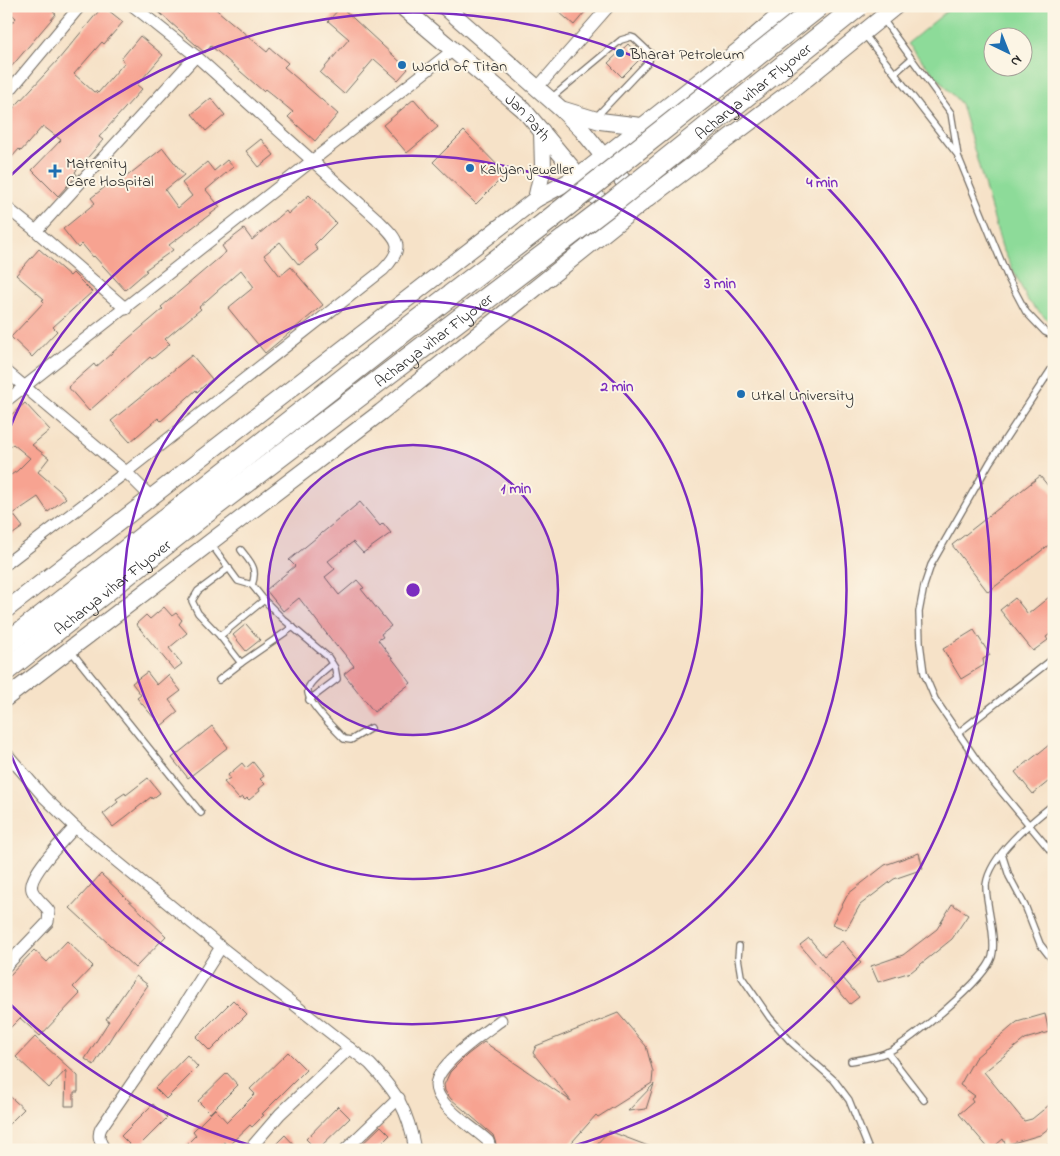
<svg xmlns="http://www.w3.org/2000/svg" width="1060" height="1156" font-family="'Indie Flower',sans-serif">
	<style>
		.green { fill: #8ddb99; stroke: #5c8362; fill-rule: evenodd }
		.building { fill: #f7a391 }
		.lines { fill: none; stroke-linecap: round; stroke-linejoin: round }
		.lane-casing { stroke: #726b62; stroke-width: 8 }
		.street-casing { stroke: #726b62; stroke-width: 13 }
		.secondary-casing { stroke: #726b62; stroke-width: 18 }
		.lane { stroke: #fff; stroke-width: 5.5 }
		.street { stroke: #fff; stroke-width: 11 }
		.secondary { stroke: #fff; stroke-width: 16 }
		.highway-bridge-casing { stroke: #726b62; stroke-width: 23; stroke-linecap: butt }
		.highway-bridge { stroke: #fff; stroke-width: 21 }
		.ring { fill: none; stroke: #7b2cbf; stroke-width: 2.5 }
		.poi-dot { fill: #1f6fb2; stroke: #fcf5e5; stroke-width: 2 }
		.labels { text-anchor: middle; stroke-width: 4; stroke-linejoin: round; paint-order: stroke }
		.poi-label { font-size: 16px; fill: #2b2b2b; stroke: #fcf5e5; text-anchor: start }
		.street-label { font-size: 16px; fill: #2b2b2b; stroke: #fcf5e5 }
		.centre { fill: #7b2cbf; stroke: #fcf5e5; stroke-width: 2.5 }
		.ring-label { font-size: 15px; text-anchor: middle; font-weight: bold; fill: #7b2cbf; stroke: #fcf5e5; stroke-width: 4; stroke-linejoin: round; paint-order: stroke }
	</style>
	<rect width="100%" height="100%" fill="#fcf5e5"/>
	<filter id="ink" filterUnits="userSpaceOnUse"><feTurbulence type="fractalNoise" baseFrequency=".02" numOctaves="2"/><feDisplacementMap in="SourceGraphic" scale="10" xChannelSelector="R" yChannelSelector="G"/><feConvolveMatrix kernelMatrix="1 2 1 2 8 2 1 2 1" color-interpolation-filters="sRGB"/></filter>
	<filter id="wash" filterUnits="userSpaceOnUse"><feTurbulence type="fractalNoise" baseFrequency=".0096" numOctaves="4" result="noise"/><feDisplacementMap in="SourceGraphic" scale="20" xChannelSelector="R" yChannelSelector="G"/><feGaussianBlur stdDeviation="1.12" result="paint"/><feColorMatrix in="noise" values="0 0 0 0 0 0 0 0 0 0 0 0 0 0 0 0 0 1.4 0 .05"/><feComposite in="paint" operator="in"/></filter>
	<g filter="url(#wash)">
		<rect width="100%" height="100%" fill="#f6e2c8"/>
		<path class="green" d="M953 6H1054V326L1028 301 1002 247 961 104 907 44ZM992 38H1022V68H992Z"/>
		<g id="blocks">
			<g class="building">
				<path d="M6 6H59L53 12 56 14 6 73V29L16 18 6 9Z"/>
				<path d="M103 6 123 22 104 44 102 42 74 74 94 92 96 91 98 93 125 62 121 59 140 36 163 55 137 85 142 89 99 137 103 140 75 172 77 175 58 196 32 170 61 140 43 126 21 151 19 149 6 164V116L58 60Z"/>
				<path d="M152 6H212L267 52 270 48 288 63 284 67 338 114 315 141 288 117 293 112 265 89 263 91 211 46 205 53Z"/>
				<path d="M552 6H590L574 25Z"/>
				<path d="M341 7 408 69 398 80 374 59 344 94 320 73 349 39 328 21Z"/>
				<path d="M628 44 641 58 622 77 608 63Z"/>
				<path d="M211 98 225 115 206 131 192 114Z"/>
				<path d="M414 99 438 127 407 153 383 125Z"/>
				<path d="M464 131 506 174 476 204 433 162Z"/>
				<path d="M261 139 274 155 259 167 246 151Z"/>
				<path d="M163 148 184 175 165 190 178 208 192 196 182 183 207 162 214 171 227 160 233 167 206 190 220 207 169 245 173 250 145 270 147 271 125 290 94 256 93 257 82 244 78 248 63 229 95 203 91 198 110 183 113 187Z"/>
				<path d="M309 195 336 223 314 245 318 250 299 265 280 242 264 255 280 276 291 267 323 305 265 353 228 308 254 287 241 270 199 307 201 309 165 339 170 344 152 359 150 357 89 411 68 387 94 364 96 367 129 338 163 309 161 307 226 252 222 246 244 229 252 240 286 211 288 214Z"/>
				<path d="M39 249 70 276 73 273 92 292 53 327 57 331 32 357 11 337 44 302 42 300 44 299 16 275Z"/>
				<path d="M192 355 212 379 197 392 196 390 161 421 158 418 130 442 111 421Z"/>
				<path d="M25 403 50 430 32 445 49 458 38 472 59 490 66 498 48 512 38 497 13 514 23 527 6 539V478L17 471 30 458 13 444 6 450V409L11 415Z"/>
				<path d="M1040 476 1054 493V541L988 592 952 545Z"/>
				<path d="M360 502 380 526 383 523 391 533 363 553 353 542 328 561 335 569 325 577 339 595 357 580 364 588 361 589 391 626 381 634 383 637 378 640 411 683 374 712 344 674 354 666 338 646 337 647 299 598 283 611 266 590 295 566 289 560Z"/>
				<path d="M1054 593V631L1046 637 1048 640 1033 651 1000 610 1015 598 1028 614Z"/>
				<path d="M164 607 172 616 176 613 182 620 179 624 187 633 169 648 182 664 174 670 136 624 146 615 150 619Z"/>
				<path d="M246 624 260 640 246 651 233 635Z"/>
				<path d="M974 630 990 655 983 659 984 665 961 679 943 649Z"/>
				<path d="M147 672 157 685 168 675 181 691 169 700 178 712 161 726 137 698 141 695 132 683Z"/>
				<path d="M212 726 228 747 188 778 172 758Z"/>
				<path d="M1054 741V777L1033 794 1015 772Z"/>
				<path d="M253 762 264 776 260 779 265 784 259 789 260 791 249 800 247 798 245 800 242 797 239 799 224 782 230 778 228 775 242 763 246 768Z"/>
				<path d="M148 778 160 793 152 799 151 797 113 827 103 814 118 802 116 799 125 793 126 795Z"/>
				<path d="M919 853 923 869 894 879 860 905 846 930 832 924 848 894 885 865Z"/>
				<path d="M101 874 166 936 135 968 70 908Z"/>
				<path d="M952 904 968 915 952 939 911 972 878 982 871 966 903 955 937 929Z"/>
				<path d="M809 938 824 956 842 941 861 963 843 978 859 997 850 1004 800 945Z"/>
				<path d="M67 941 93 966 73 987 80 994 40 1036 20 1018 6 1032V979L34 950 47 962Z"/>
				<path d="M136 976 148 985 116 1030 94 1065 85 1059 109 1021 106 1019Z"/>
				<path d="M233 1000 247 1014 210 1051 196 1037Z"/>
				<path d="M618 1013 646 1046 653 1072 652 1083 598 1117 596 1115 565 1150H498L493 1135 451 1099 445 1091 444 1085 450 1072 467 1055 484 1042 571 1101 533 1053 536 1046Z"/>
				<path d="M1045 1014 1049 1032 1025 1039 984 1072 1024 1121 1032 1119 1054 1101V1124L1040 1135 1006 1145 1003 1139 990 1150 959 1114 973 1102 971 1099 975 1096 960 1085 975 1058 1017 1022Z"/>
				<path d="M35 1037 78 1076V1092H74V1106H65L66 1070 49 1088 16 1057Z"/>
				<path d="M288 1052 306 1070 262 1114 264 1115 252 1127 250 1125 228 1146 224 1142 217 1150H181L196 1135 193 1131 215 1109 227 1122 255 1094 250 1089Z"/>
				<path d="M187 1055 198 1067 166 1099 155 1088Z"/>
				<path d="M227 1073 238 1085 210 1113 198 1101Z"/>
				<path d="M654 1084 646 1109 628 1111Z"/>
				<path d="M6 1093 24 1109 6 1127Z"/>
				<path d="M153 1104 167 1118 135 1150 121 1136Z"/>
				<path d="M338 1106 350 1118 317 1150 306 1139Z"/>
				<path d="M381 1126 390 1135 375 1150H356Z"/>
				<path d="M609 1131 656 1149V1150H591Z"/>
				<path d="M285 1135 299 1150H270Z"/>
			</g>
		</g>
	</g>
	<g filter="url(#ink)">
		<use href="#blocks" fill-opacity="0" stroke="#726b62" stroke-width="1"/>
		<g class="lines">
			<defs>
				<g id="lane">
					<path d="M882 18 951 113 958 156 1008 278 1026 312 1045 332 1054 336"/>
					<path d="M864 34 957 154"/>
					<path d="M895 73 911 59"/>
					<path d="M550 99 621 40 631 37 634 38 650 53 649 61 596 117"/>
					<path d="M1054 365 990 462 931 565 924 586 919 612 920 643 924 673 935 699 985 772 1054 855"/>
					<path d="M211 544 238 581 252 585 264 600 283 619 328 657 335 668 337 679 309 700"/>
					<path d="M241 550C251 563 258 568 252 585"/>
					<path d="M229 568 198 591 192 601 198 613 220 636 241 663"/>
					<path d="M220 636 264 600"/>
					<path d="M71 651 201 813"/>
					<path d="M332 664C326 669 309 682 308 689 305 702 335 729 344 739L351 740 371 728"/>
					<path d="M219 680 241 663 293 627"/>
					<path d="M958 733 1054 658"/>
					<path d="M1002 854 1009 876 1026 908 1040 944 1054 962"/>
					<path d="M739 946 738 958 741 976 770 1018 791 1042 834 1080 849 1100 869 1150"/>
					<path d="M887 1052 924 1100"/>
					<path d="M851 1061C863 1059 877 1057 888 1052 911 1041 985 980 992 957 996 943 990 919 988 904 987 898 986 891 986 885 990 855 1031 822 1054 804"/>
					<path d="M1044 1150 1054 1146"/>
				</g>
				<g id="street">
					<path d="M133 6 196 56 377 219C397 239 407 246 383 270L126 472 152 498"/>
					<path d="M538 87 609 6"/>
					<path d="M6 95 80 6"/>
					<path d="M6 207 36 231 126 309"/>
					<path d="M36 231 196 56"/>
					<path d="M6 371 126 472 6 564"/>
					<path d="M6 401 452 51"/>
					<path d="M6 753 44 797 75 827 221 947 370 1064C397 1093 408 1109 415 1150"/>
					<path d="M6 966 48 922 49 911C45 905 35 898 32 890 27 875 65 839 75 827"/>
					<path d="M105 1150C100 1142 97 1136 101 1128L163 1038 221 947"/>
					<path d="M249 1150 280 1114 350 1048"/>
					<path d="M345 1150 399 1098"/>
					<path d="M491 1150 488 1141C474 1128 456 1118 444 1103 440 1098 436 1092 436 1085 437 1064 484 1033 501 1020"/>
				</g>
				<g id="secondary">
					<path id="s1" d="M401 6 523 109 613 217"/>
					<path d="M444 6 562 110 582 130 637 198"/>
					<path d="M564 110 600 121 641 126"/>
					<path d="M536 199 543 168 542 131"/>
					<path d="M6 610 536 199 579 176 739 50 790 6"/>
					<path d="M6 698 381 412 642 203 790 92 896 6"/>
				</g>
			</defs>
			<use href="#lane" class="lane-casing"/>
			<use href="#street" class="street-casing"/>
			<use href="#secondary" class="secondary-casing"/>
			<use href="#lane" class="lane"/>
			<use href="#street" class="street"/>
			<use href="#secondary" class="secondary"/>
			<defs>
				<g id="highway-bridge">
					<path d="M6 644 110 563 417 321 540 227 819 6"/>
					<path id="s2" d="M6 670 204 514 616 200 858 6"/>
				</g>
			</defs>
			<use href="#highway-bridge" class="highway-bridge-casing"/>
			<use href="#highway-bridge" class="highway-bridge"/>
		</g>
	</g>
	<circle cx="413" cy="590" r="145" fill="#7b2cbf" fill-opacity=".12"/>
	<g class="ring">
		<circle cx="413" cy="590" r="145"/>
		<circle cx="413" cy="590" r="289"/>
		<path d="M6 438A434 434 0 1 1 6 742"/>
		<path d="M268 1150A578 578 0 0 1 8 1002M8 178A578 578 0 1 1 558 1150"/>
	</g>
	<g class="poi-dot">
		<circle cx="620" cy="53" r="5"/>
		<circle cx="402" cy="65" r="5"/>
		<circle cx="470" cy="168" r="5"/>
		<path d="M52.5 163.5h5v5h5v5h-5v5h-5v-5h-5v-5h5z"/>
		<circle cx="741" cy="394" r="5"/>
	</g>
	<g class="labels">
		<g class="poi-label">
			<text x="630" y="59">Bharat Petroleum</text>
			<text x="412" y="71">World of Titan</text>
			<text x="66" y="168">Matrenity<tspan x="66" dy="18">Care Hospital</tspan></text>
			<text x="480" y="174">Kalyan jeweller</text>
			<text x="751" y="400">Utkal University</text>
		</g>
		<g class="street-label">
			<text dy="6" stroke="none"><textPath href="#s2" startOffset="945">Acharya vihar Flyover</textPath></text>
			<text dy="6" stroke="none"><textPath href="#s1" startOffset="169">Jan Path</textPath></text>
			<text dy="6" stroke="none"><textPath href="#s2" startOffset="540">Acharya vihar Flyover</textPath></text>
			<text dy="6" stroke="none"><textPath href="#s2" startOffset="135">Acharya vihar Flyover</textPath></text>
		</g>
	</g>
	<circle cx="413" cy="590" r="8" class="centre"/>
	<g class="ring-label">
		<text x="822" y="187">4 min</text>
		<text x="720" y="288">3 min</text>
		<text x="617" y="391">2 min</text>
		<text x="516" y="493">1 min</text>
	</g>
	<rect width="1060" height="1156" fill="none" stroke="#fcf5e5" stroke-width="25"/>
	<g transform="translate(1008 52) rotate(137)"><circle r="24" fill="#fcf5e5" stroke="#a8a49b"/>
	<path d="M0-4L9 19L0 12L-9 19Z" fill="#1f6fb2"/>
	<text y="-8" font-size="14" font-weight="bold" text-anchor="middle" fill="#2b2b2b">N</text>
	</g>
</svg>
